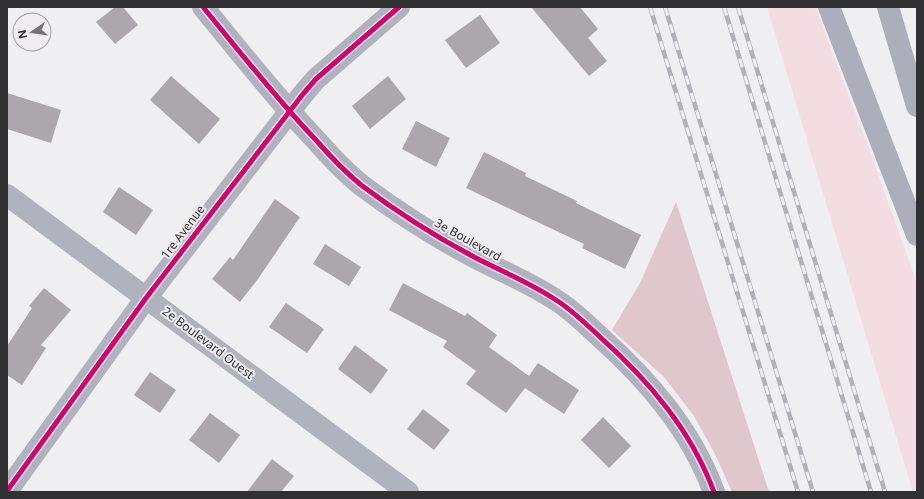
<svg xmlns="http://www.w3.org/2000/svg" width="924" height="499" font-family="'Noto Sans',sans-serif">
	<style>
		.green { fill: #f4dce3 }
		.forest { fill: #e0c7ce }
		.building { fill: #aca6ad }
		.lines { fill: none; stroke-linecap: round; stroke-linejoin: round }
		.minor { stroke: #afb3bd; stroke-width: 22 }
		.highway { stroke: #acafbb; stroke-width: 22 }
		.rail-casing { stroke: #b0b2b7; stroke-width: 4.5 }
		.rail { stroke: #efedf2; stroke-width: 3; stroke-dasharray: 9; stroke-linecap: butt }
		.cycleway-casing { stroke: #efedf2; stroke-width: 8 }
		.cycleway { stroke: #d6006c; stroke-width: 5 }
		.labels { text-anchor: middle; stroke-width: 4; stroke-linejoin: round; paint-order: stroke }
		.street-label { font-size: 12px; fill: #313032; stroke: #efedf2 }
	</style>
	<rect width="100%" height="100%" fill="#efeef1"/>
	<path class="green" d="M767 7H815L872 157 917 284V492H913Z"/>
	<path class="forest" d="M676 202 769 492H732L715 454 694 416 664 377 612 330 640 283Z"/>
	<g class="building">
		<path d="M115 7H123L138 25 115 44 96 22Z"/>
		<path d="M531 7H580L598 29 588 38 607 61 589 76Z"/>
		<path d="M480 15 500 43 466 68 445 40Z"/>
		<path d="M171 76 220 119 199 144 150 100Z"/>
		<path d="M388 76 406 99 370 129 352 106Z"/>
		<path d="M7 93 61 110 51 143 7 129Z"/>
		<path d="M416 121 450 138 436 167 402 149Z"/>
		<path d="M484 152 526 173 525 176 577 201 576 203 641 235 625 269 582 248 584 244 466 188Z"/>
		<path d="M119 187 153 210 136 235 103 212Z"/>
		<path d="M275 199 300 217 258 279 240 302 212 279 230 257 233 260Z"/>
		<path d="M325 244 361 267 349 286 313 264Z"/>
		<path d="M403 283 465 316 467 313 497 335 489 347 529 376 538 363 579 390 564 414 525 388 506 413 466 384 476 371 443 347 447 341 389 310Z"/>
		<path d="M44 288 71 310 41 345 46 348 22 385 7 375V346L32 308 29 306Z"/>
		<path d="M286 303 324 329 307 353 269 327Z"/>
		<path d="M355 345 388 370 371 394 338 369Z"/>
		<path d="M150 372 176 390 160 413 134 395Z"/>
		<path d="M423 409 450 430 434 450 407 429Z"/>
		<path d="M210 413 240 435 219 463 189 440Z"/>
		<path d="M603 417 631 446 609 468 581 440Z"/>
		<path d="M272 459 294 476 281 492H247Z"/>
	</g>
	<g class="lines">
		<g class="minor">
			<path d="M203 7C240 52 275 97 315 139 329 155 344 171 361 185 397 212 436 237 476 258 503 272 531 283 556 300 572 310 586 324 600 337 649 381 691 430 714 492"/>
			<path d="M7 195 408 492"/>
			<path d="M7 491 146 298 303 94 316 79 399 7"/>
		</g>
		<g class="highway">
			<path d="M829 7 917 235"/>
			<path d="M888 7 917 106"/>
		</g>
		<defs>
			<g id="rail">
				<path d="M650 7 798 492"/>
				<path d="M665 7 813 492"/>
				<path d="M724 7 871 492"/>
				<path d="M738 7 885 492"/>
			</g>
		</defs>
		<use href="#rail" class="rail-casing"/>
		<use href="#rail" class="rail"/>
		<defs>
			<g id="cycleway">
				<path d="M203 7C240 52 275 97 315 139 329 155 344 171 361 185 397 212 436 237 476 258 503 272 531 283 556 300 572 310 586 324 600 337 649 381 691 430 714 492"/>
				<path d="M7 491 146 298 303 94 316 79 399 7"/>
			</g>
		</defs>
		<use href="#cycleway" class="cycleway-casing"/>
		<use href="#cycleway" class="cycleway"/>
	</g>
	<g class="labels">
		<g class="street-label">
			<text transform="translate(183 232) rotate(-53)" y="4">1re Avenue</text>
			<text transform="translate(468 240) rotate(29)" y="4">3e Boulevard</text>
			<text transform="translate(208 343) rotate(37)" y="4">2e Boulevard Ouest</text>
		</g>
	</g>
	<rect width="924" height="499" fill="none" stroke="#313032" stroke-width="16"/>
	<g transform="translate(32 32) rotate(257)"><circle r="19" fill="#efedf2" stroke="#a3a1a5"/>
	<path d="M0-3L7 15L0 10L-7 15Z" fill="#747275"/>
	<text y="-6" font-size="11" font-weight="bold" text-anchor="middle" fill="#313032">N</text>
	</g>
</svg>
